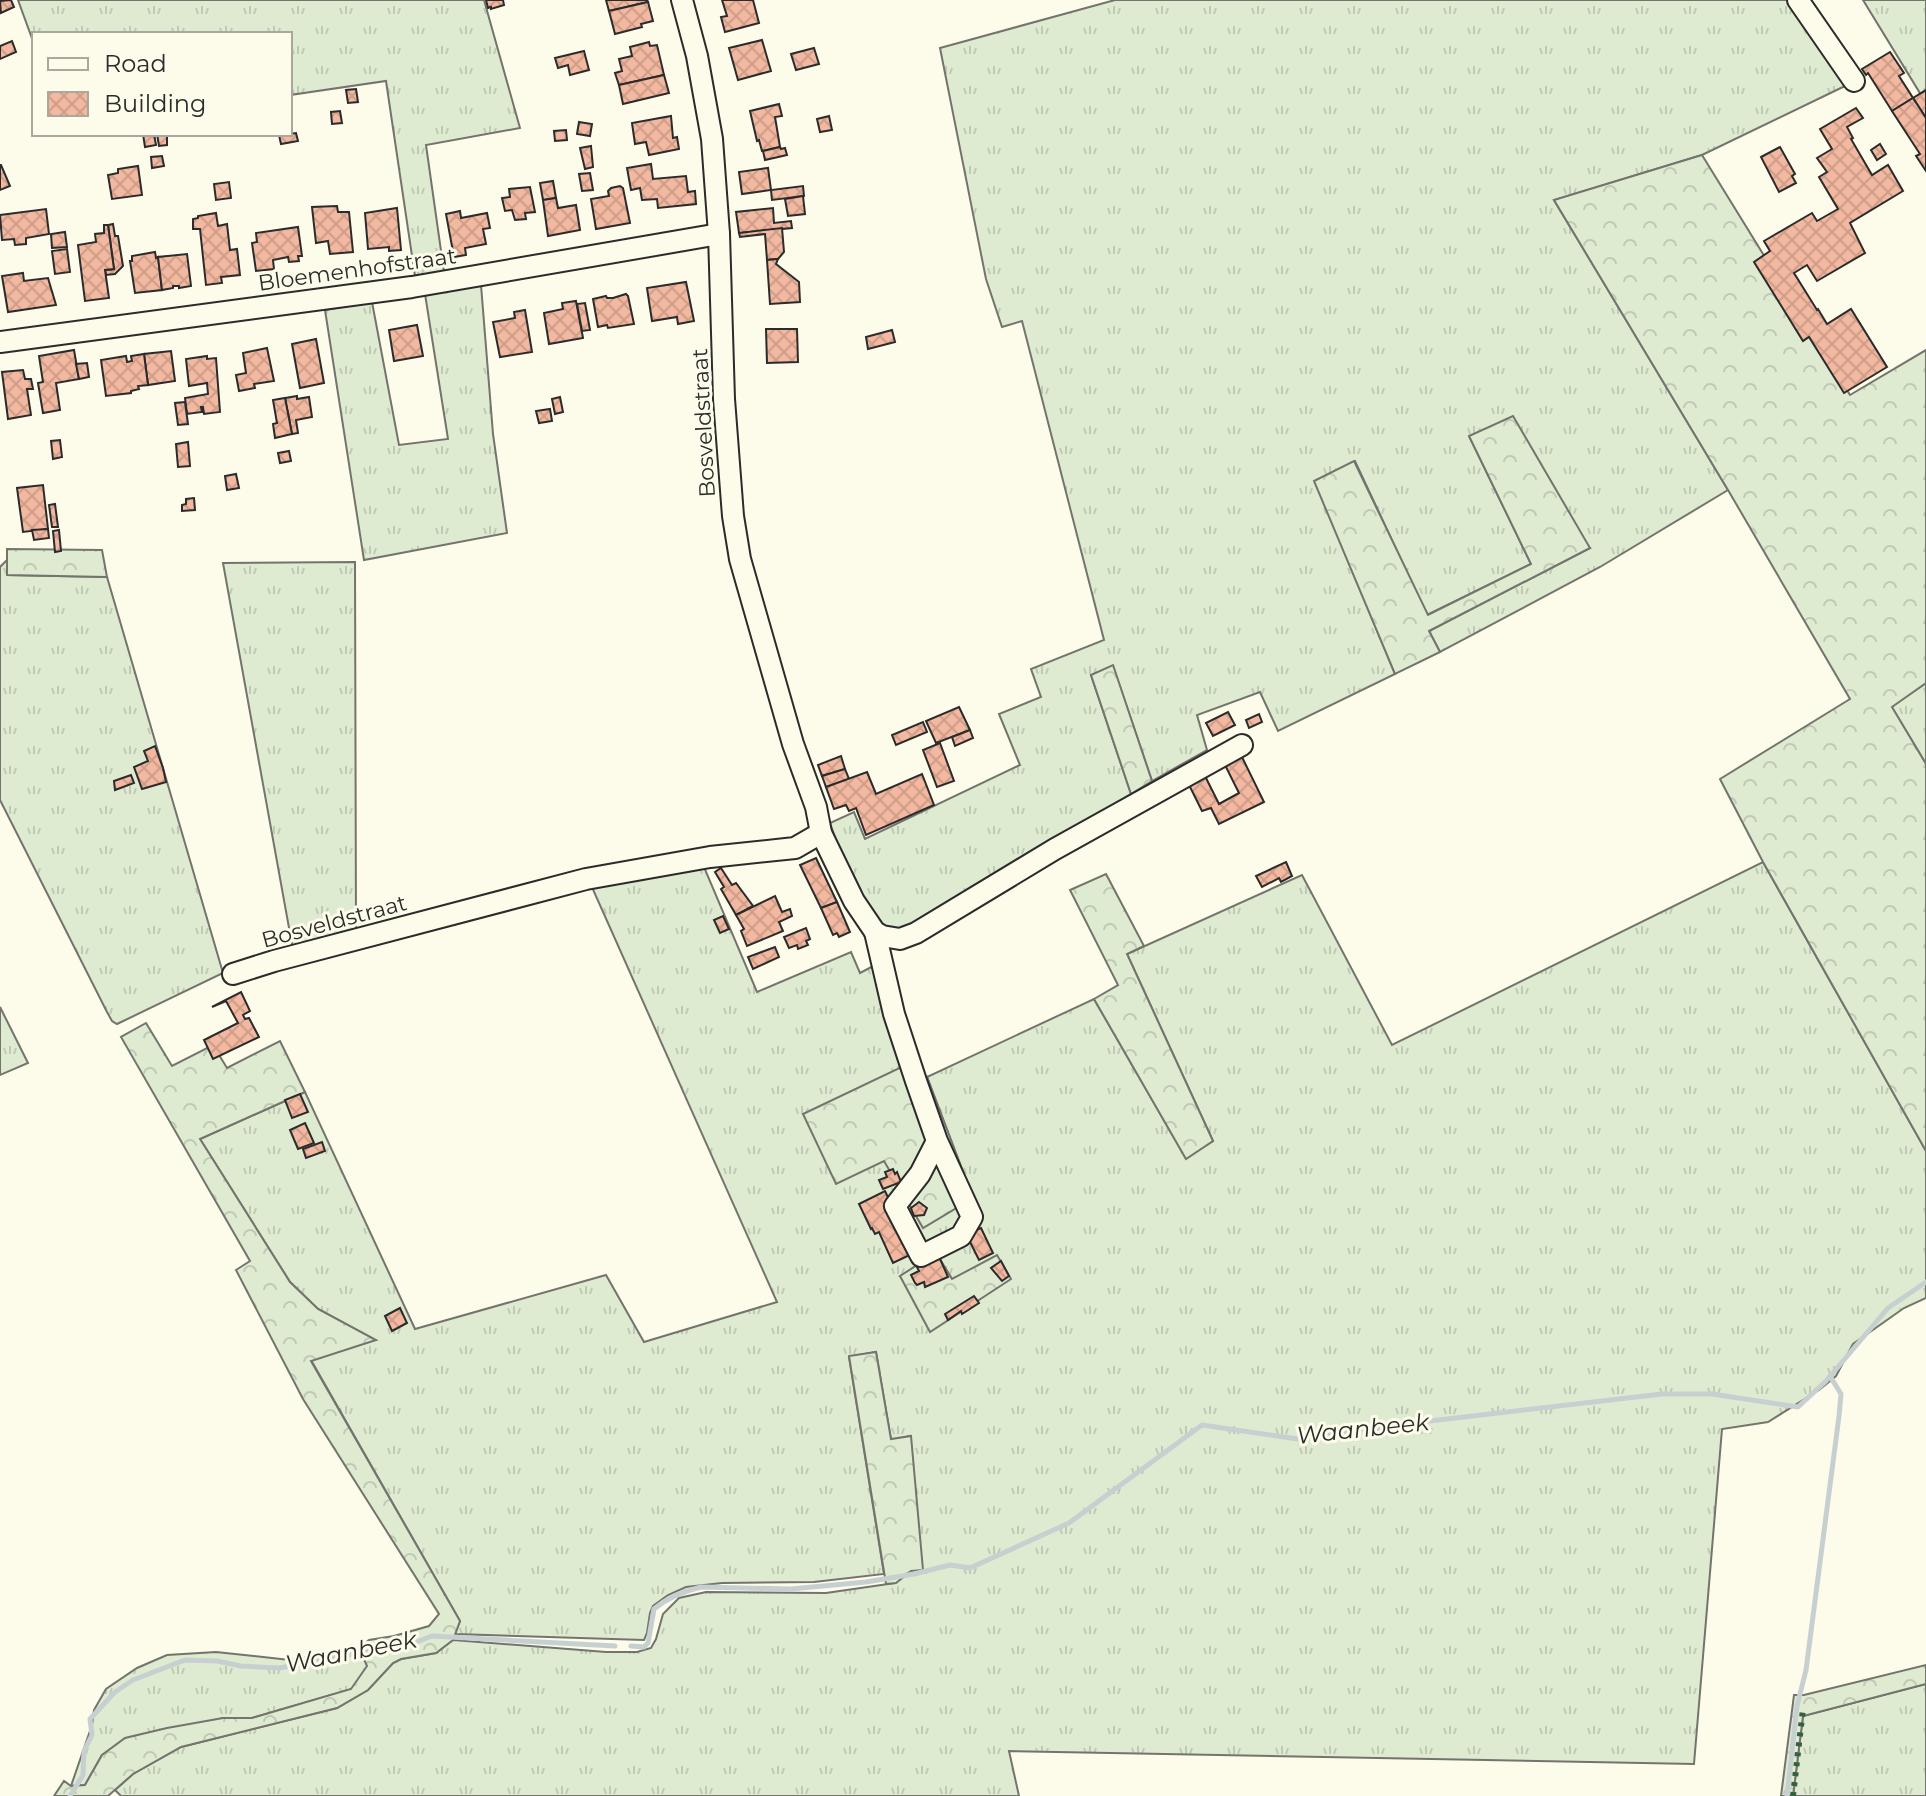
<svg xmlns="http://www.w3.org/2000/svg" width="1926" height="1796" font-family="Montserrat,sans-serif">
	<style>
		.grass { fill: url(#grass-tufts); stroke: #74746e; stroke-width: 2; fill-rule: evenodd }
		.forest { fill: url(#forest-crowns); stroke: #74746e; stroke-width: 2 }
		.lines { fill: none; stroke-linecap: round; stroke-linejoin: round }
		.stream { stroke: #c7d0d0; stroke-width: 5 }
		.building { fill: url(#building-cross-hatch); stroke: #2b2b2b; stroke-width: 2 }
		.minor-casing { stroke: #2b2b2b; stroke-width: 24 }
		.minor { stroke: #fdfbea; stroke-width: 20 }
		.hedge { stroke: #34623c; stroke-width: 6; stroke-dasharray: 4 6; stroke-linecap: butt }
		.labels { text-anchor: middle; stroke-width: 6; stroke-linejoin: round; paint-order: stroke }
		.street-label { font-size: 22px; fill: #2b2b2b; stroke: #fdfbea }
		.water-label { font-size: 24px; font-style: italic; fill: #2b2b2b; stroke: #fdfbea }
	</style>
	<defs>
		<pattern id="grass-tufts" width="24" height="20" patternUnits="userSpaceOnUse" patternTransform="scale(2)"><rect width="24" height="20" fill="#deebd1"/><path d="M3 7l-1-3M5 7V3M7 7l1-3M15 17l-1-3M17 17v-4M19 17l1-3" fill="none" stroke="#bfcab4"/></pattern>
		<pattern id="forest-crowns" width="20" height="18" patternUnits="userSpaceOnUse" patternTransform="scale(2)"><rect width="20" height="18" fill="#deebd1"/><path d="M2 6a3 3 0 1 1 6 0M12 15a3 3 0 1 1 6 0" fill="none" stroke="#bfcab4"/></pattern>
		<pattern id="building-cross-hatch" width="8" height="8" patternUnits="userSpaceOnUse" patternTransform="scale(2)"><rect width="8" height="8" fill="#f2b8a0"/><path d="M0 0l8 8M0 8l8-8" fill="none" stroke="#d09e8a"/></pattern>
	</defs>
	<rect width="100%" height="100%" fill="#fdfbea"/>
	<g class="grass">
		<path d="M18 0H484L520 128 426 145 444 272 415 276 386 81 290 95V34H34V44Z"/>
		<path d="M1115 0H1788L1847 85 1702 155 1554 200 1728 490 1600 567 1440 652 1429 631 1590 548 1469 436 1531 564 1427 615 1355 461 1315 481 1395 674 1278 731 1260 692 1197 715 1207 750 1152 781 1113 666 1091 675 1131 794 911 926 899 931 880 926 849 877 830 823 854 812 865 839 1020 765 999 714 1041 697 1031 669 1104 640 1022 321 1002 327 986 279 940 48Z"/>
		<path d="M1863 0H1926V103Z"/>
		<path d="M481 285 493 434 507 533 364 560 325 310 372 302 399 445 448 439 425 294Z"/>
		<path d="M7 560V575L107 577 223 973 117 1024 112 1021 107 1012 0 800V567Z"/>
		<path d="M355 562 356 932 293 950 223 563Z"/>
		<path d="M1926 683V764L1891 706Z"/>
		<path d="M1763 862 1926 1151V1298L1904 1308 1853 1344 1836 1376 1819 1390 1768 1422 1722 1429 1694 1764 1009 1751 1019 1796H121L115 1790 133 1774 181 1747 337 1708 368 1690 393 1663 401 1659 436 1653 453 1640 606 1652H637L651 1648 656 1639 663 1614 679 1598 706 1592 826 1593 895 1583 911 1570 910 1436 891 1440 876 1352 849 1357 884 1574 814 1582 722 1583 686 1587 668 1595 653 1606 650 1613 647 1633 644 1640 455 1634 460 1621 311 1360 375 1340 318 1309 290 1282 200 1139 305 1092 415 1329 606 1275 644 1342 777 1302 591 885 704 867 757 992 851 952 860 973 877 964 905 1066 804 1114 884 1161 973 1198 927 1077 1094 999 1186 1158 1213 1141 1127 954 1302 875 1392 1045ZM936 1253 952 1279 901 1276Z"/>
		<path d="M0 1007 28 1063 0 1075Z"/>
		<path d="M359 1648 368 1666 352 1689 252 1718H223L102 1755 85 1785 71 1786 92 1725 94 1710 106 1689 137 1668 167 1655 216 1652 290 1660Z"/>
		<path d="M1926 1684V1796H1793L1803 1716Z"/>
	</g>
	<g class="forest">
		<path d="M1702 155 1850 395 1926 350V683L1892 707 1926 764V1151L1763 862 1720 779 1850 699 1728 490 1554 200Z"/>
		<path d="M1513 416 1590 548 1429 631 1440 652 1395 674 1314 481 1354 461 1428 615 1531 564 1469 436Z"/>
		<path d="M7 549 102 550 107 577 7 575Z"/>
		<path d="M1113 665 1152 781 1131 794 1091 675Z"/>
		<path d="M1106 874 1144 946 1127 954 1213 1141 1186 1159 1094 999 1118 985 1070 890Z"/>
		<path d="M146 1023 172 1066 213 1045 227 1068 280 1041 305 1092 200 1139 290 1282 318 1309 376 1340 311 1361 460 1621 453 1640 436 1653 401 1659 393 1663 368 1690 337 1708 181 1747 133 1774 108 1796H54L64 1781 71 1786 85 1785 102 1755 125 1738 167 1728 223 1718H252L351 1689 367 1666 359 1648 369 1640 394 1636 429 1626 439 1614 303 1399 236 1270 250 1261 121 1037Z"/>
		<path d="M912 1062 919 1081 927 1077 973 1198 923 1228 884 1161 836 1184 803 1114Z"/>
		<path d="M936 1253 952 1279 997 1255 1011 1279 930 1332 900 1276Z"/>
		<path d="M876 1352 891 1439 911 1436 923 1570 911 1571 896 1583 886 1584 849 1356Z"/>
		<path d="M1926 1665V1684L1803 1716 1793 1796H1781L1794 1695H1804Z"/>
	</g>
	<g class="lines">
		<g class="stream">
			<path d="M631 1646 644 1647 648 1643 654 1609C667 1598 684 1591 701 1587L791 1589 866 1582 914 1574 950 1565 970 1568 1069 1523 1202 1425 1298 1439 1336 1432 1662 1394H1712L1798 1407 1826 1381 1888 1308 1926 1282"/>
			<path d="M70 1796 83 1775 84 1751 92 1735 90 1719 115 1692 133 1680 185 1660 217 1661 241 1666 279 1668 414 1643 432 1636 615 1646"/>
			<path d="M1787 1796 1797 1706 1806 1670 1839 1416 1841 1394 1830 1376"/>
		</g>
	</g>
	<g class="building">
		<path d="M11 0 14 7 1 13 0 1Z"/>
		<path d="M486 0H503L504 5 491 9V7L488 8Z"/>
		<path d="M606 0H647L648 2 609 11Z"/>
		<path d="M722 0H753L759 23 725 32 721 17 727 16Z"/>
		<path d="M648 2 653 21 641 24 642 27 615 34 609 11Z"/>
		<path d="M762 40 771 71 738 80 729 48Z"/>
		<path d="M12 41 16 52 0 59V46Z"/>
		<path d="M649 42 650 46 657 45 664 75 619 85 615 73 622 71 619 59 632 56 630 47Z"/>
		<path d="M814 48 819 64 796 70 791 54Z"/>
		<path d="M584 51 589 70 570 75 568 65 558 68 555 58Z"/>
		<path d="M1890 52 1904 73 1899 76 1913 98 1892 111 1868 73 1866 75 1862 69Z"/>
		<path d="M664 75 669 93 623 104 619 85Z"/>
		<path d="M356 89 358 102 348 103 346 90Z"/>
		<path d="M1926 90V118L1913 98Z"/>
		<path d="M1913 98 1926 118V171L1916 156 1920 154 1892 111Z"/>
		<path d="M779 104 782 116 775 117 780 147 762 151 759 140 757 141 750 111Z"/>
		<path d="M1856 108 1863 118 1847 127 1853 138 1851 139 1872 175 1888 165 1903 191 1850 223 1865 253 1817 281 1807 265 1794 273 1817 310 1818 309 1827 324 1851 309 1887 367 1844 393 1809 337 1803 341 1754 262 1770 251 1764 241 1812 213 1817 221 1838 209 1819 177 1827 172 1817 158 1832 149 1820 129Z"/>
		<path d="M340 111 342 123 332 124 331 112Z"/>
		<path d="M671 116 673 138 677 137 679 149 649 155 646 142 635 144 632 123Z"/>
		<path d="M829 116 832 130 820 132 817 119Z"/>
		<path d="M579 122 592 124 590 136 577 134Z"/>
		<path d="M566 130 567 140 555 141 554 131Z"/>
		<path d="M296 133 298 141 281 144 279 135Z"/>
		<path d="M143 134H154L156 145 145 147Z"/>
		<path d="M157 134H167V145L159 146Z"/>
		<path d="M1880 144 1886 154 1877 160 1871 150Z"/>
		<path d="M591 146 593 167 585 169 580 148Z"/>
		<path d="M780 147 781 149 785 148 787 155 765 160 763 151Z"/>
		<path d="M1780 147 1795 174 1792 176 1796 183 1779 192 1761 157Z"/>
		<path d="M162 156 164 166 152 168 151 157Z"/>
		<path d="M651 164 653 179 686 176 688 192 695 191 696 204 658 208 657 199 642 200 640 188 631 190 627 168Z"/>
		<path d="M0 165H1L10 186 0 190Z"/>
		<path d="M138 166 142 195 112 199 108 175 118 173V169Z"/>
		<path d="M768 168 771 190 742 194 739 172Z"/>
		<path d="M590 173 593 190 582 191 579 174Z"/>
		<path d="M553 181 556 198 543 200 540 183Z"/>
		<path d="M229 182 231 198 216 200 214 184Z"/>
		<path d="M620 186 623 188 630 223 596 229 591 199 609 196 608 191 611 188Z"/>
		<path d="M803 186 804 196 772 200 771 190Z"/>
		<path d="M530 187 535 212 525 213 526 219 515 220 512 210 505 211 502 198 510 197 509 189Z"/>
		<path d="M803 196 805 214 788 216 785 199Z"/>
		<path d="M556 198 558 208 576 205 580 230 548 236 543 200Z"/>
		<path d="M337 206 338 212H349L353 252 330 254 328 241 316 243 312 207Z"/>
		<path d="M397 208 401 250 389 251V247L368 249 365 213Z"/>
		<path d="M773 208 774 223 791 221 792 228 739 233 736 212Z"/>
		<path d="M46 209 49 234 26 238V244L15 245 14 239 2 240 0 215Z"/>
		<path d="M460 211 461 218 487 213 490 228 483 229 486 244 465 248 466 255 454 257 446 214Z"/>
		<path d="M216 213 218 226 227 224 230 250 237 249 240 275 221 277 222 283 206 285 200 229H193V219L198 218V216Z"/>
		<path d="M113 224 115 236H118L123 266 115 274 106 275 105 270 114 269 108 225Z"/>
		<path d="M104 225H108L114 269 105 270 109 298 85 301 78 245 96 242 95 234 104 233Z"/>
		<path d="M298 227 302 256H298L299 261 289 262 288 257 273 260 274 269 256 271 252 243 257 242 256 233Z"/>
		<path d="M782 228 784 252 778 259 767 260 765 234 740 237 739 233Z"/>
		<path d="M65 232 67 247 52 248 51 234Z"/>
		<path d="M67 249 70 272 55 274 52 251Z"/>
		<path d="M155 252 156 258 158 257 162 290 135 293 130 261H132V256Z"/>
		<path d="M187 254 191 286 179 288V286H173V288L162 290 158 257Z"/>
		<path d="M778 259 776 264 799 282 800 302 770 304 767 260Z"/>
		<path d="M23 273 24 281 48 278 56 305 8 312 2 276Z"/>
		<path d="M686 282 694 321 678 324 677 317 652 321 647 288Z"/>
		<path d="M626 294 628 296 634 324 608 328 607 325 598 327 593 299 606 296 607 298H613Z"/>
		<path d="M576 301 583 338 549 344 544 313 563 309 562 303Z"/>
		<path d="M585 303 590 330 582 331 577 304Z"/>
		<path d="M525 310 532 352 500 357 493 322 515 318 514 312Z"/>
		<path d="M417 325 423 356 394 361 389 330Z"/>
		<path d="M766 329H797L798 362 767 363Z"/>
		<path d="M892 330 895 342 868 349 866 337Z"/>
		<path d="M316 339 324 383 300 388 292 344Z"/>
		<path d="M267 348 274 381 254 384 255 388 239 391 236 375 246 373 243 353Z"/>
		<path d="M74 350 79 379 56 383 60 410 43 413 38 383 43 382 39 356Z"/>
		<path d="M171 351 175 381 148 385 144 354Z"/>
		<path d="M144 354 148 385 138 386 139 389 131 391V393L106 396 101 360 126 356 127 362 132 361 131 356Z"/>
		<path d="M207 356V359L216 358 220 412 204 414 203 407H201L202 412 187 414 185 398 208 394 207 383 189 386 186 359Z"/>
		<path d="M87 363 89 377 79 379 76 364Z"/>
		<path d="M23 370 25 379H31L33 389H27L31 415 8 419 2 372Z"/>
		<path d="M297 396V399L309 397 312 417 296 420 298 433 292 434 285 398Z"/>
		<path d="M560 397 563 412 555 414 552 399Z"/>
		<path d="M285 398 292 434 275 438 273 424 277 423 273 400Z"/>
		<path d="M185 402 188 424 178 425 175 403Z"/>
		<path d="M550 409 552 421 539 423 536 411Z"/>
		<path d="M60 440 62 457 53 459 51 441Z"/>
		<path d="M188 442 190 466 178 467 176 444Z"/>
		<path d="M289 451 291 461 280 463 278 453Z"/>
		<path d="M236 474 239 488 227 490 225 476Z"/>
		<path d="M43 485 48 529 23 532 17 488Z"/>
		<path d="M194 498 195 510 182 511V505L186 504V499Z"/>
		<path d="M55 504 58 527H52L49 505Z"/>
		<path d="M48 529 49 538 34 540 32 530Z"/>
		<path d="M59 530 61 551 55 552 53 531Z"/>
		<path d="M959 707 970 730 936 743 926 721Z"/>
		<path d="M1228 712 1235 725 1213 736 1206 723Z"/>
		<path d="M1259 714 1262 722 1249 728 1246 720Z"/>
		<path d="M923 722 927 732 896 745 892 735Z"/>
		<path d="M970 730 973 738 955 746 952 737Z"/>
		<path d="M940 743 954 781 937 787 923 750Z"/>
		<path d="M155 746 163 768 166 782 142 789 134 767 148 761 144 751Z"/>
		<path d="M1241 755 1264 802 1219 824 1211 808 1202 811 1187 781 1203 772 1219 804 1239 793 1224 763Z"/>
		<path d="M841 756 845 769 822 776 818 765Z"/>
		<path d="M845 769 849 779 826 787 822 776Z"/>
		<path d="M867 772 876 794 922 774 934 805 866 835 856 808 849 811 846 805 834 809 826 787Z"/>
		<path d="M131 775 134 783 115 790 114 781Z"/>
		<path d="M816 858 837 902 821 908 800 865Z"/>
		<path d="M1286 862 1292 876 1281 882 1279 878 1262 887 1256 876Z"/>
		<path d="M721 868 732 885 736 883 753 906 736 915 721 889 724 887 715 872Z"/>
		<path d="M775 896 782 912 790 909 792 916 779 922 783 931 747 946 741 931 744 929 736 915Z"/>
		<path d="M837 902 850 932 839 937 837 933 833 935 821 908Z"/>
		<path d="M723 916 729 929 720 933 714 920Z"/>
		<path d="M806 928 810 939 806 941 808 945 798 949 797 945 789 948 784 937Z"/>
		<path d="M775 947 779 957 753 969 748 957Z"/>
		<path d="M241 992 250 1011 243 1015 245 1019 249 1018 259 1037 213 1059 204 1040 238 1023 226 1001 212 1007Z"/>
		<path d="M300 1094 308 1112 292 1118 285 1100Z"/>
		<path d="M305 1123 314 1143 298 1149 290 1130Z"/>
		<path d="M322 1142 325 1151 306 1158 303 1149Z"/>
		<path d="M893 1169 895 1174 897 1172 901 1182 883 1189 879 1180 887 1177 885 1172Z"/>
		<path d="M885 1191 914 1253 893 1263 879 1232 875 1234 872 1228 871 1229 859 1204Z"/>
		<path d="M919 1202 927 1208 924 1215 914 1216 911 1208Z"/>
		<path d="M981 1228 993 1253 979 1260 966 1234Z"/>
		<path d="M937 1252 948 1277 925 1287 924 1282 917 1285 915 1283 911 1275 919 1271 915 1263Z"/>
		<path d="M1001 1261 1009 1276 1002 1281 991 1268Z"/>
		<path d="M974 1296 979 1303 962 1314 961 1311 948 1320 945 1314Z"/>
		<path d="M400 1308 407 1323 392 1331 385 1316Z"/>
	</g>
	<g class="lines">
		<defs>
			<g id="minor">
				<path d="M682 0 697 56 712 139 719 234 724 399 733 516 740 559 793 744 816 807 821 833 854 901 875 932 882 936 900 939 916 933 1055 849 1242 745"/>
				<path d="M1798 0 1854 81"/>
				<path d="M0 342 412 287 719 234"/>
				<path d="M875 932 894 1014 916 1081 937 1141 972 1217 961 1236 921 1256 895 1206 920 1174 937 1141"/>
				<path d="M233 974 274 961 586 879 710 857 795 848 821 833"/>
			</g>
		</defs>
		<use href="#minor" class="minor-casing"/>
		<use href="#minor" class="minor"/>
		<path class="hedge" d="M1793 1796 1803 1709"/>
	</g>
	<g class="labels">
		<g class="street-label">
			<text transform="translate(357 269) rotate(-8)" y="8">Bloemenhofstraat</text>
			<text transform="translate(703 423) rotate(-93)" y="8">Bosveldstraat</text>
			<text transform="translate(334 921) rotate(-15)" y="8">Bosveldstraat</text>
		</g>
		<g class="water-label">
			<text transform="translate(1363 1429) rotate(-6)" y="8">Waanbeek</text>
			<text transform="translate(351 1652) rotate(-11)" y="8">Waanbeek</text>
		</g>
	</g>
	<rect x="32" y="32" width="260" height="104" fill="#fdfbea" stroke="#a9a89e" stroke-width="2"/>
	<rect x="48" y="58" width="40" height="12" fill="#fdfbea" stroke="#a9a89e" stroke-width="2"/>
	<text x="104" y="72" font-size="24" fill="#2b2b2b">Road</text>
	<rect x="48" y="92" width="40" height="24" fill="url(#building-cross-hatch)" stroke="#a9a89e" stroke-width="2"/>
	<text x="104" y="112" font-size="24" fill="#2b2b2b">Building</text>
</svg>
